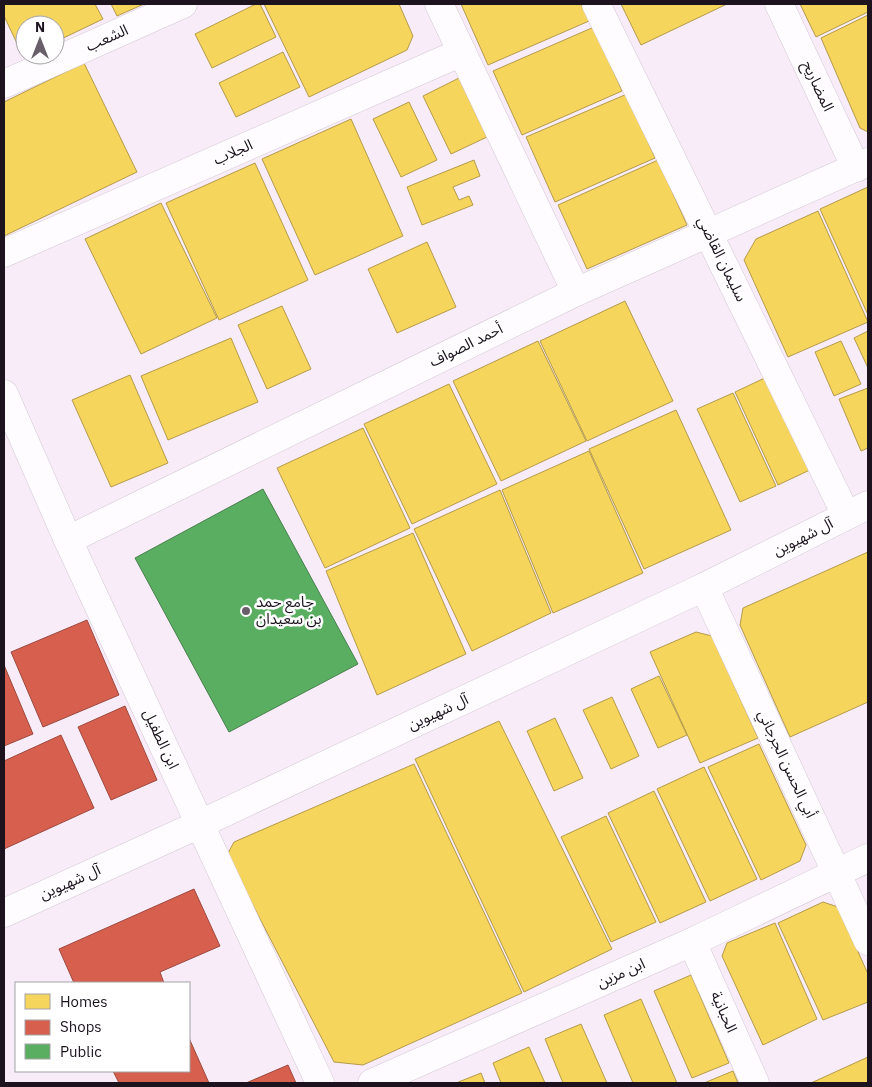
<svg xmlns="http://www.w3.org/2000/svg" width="872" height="1087" font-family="'IBM Plex Sans','Noto Sans Arabic',sans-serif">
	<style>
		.homes { fill: #f6d55c; stroke: #b59b49 }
		.shops { fill: #d6604d; stroke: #9e493f }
		.public { fill: #5aae61; stroke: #47804d }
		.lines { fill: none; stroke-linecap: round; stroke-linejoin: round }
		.street-casing { stroke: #d3c9d4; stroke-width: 29 }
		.street { stroke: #fefcfe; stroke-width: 28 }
		.poi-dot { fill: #695f6a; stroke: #fff; stroke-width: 2 }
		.labels { text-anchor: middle; stroke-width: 5; stroke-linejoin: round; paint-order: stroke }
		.street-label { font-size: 15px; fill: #1c131e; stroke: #fff }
		.poi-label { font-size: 15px; fill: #1c131e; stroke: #fff; text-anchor: start }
	</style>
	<rect width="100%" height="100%" fill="#f7ecf8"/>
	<g class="homes">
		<path d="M4 4H95L103 19 55 42V25H25V55H29L24 58 4 16Z"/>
		<path d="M111 4H144L117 16Z"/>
		<path d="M256 4H260L276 37 212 68 195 34Z"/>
		<path d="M264 4H399L413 36 407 50 309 97Z"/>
		<path d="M461 4H581L589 21 488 65Z"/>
		<path d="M621 4H727L641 45Z"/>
		<path d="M800 4H868V12L816 37Z"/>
		<path d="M868 15V132L860 128 821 38Z"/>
		<path d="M594 27 622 91 522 135 493 71Z"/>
		<path d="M283 52 300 87 236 117 219 83Z"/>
		<path d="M84 63 137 172 4 236V102Z"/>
		<path d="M459 78 487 137 451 154 423 96Z"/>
		<path d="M627 94 655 158 555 202 526 137Z"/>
		<path d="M409 102 437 160 401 177 373 119Z"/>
		<path d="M351 119 403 236 315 275 262 159Z"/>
		<path d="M474 160 480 176 453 187 459 200 469 196 473 205 422 225 407 187Z"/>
		<path d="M658 160 687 225 587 269 558 205Z"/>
		<path d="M255 163 308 280 219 320 166 203Z"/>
		<path d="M868 187V315L820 209Z"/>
		<path d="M161 203 217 318 141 354 85 239Z"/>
		<path d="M818 211 868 322 788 357 744 260 756 239Z"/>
		<path d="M427 242 456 307 397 333 368 269Z"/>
		<path d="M625 301 673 401 587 441 540 341Z"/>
		<path d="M282 306 311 369 267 389 238 325Z"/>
		<path d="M868 331V368L854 338Z"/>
		<path d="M231 338 258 402 168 440 141 376Z"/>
		<path d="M538 341 586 441 501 481 453 381Z"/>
		<path d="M841 341 861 384 834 396 815 352Z"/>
		<path d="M130 375 168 463 111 487 72 400Z"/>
		<path d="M771 375 814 468 778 485 735 392Z"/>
		<path d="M449 384 497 484 412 524 364 424Z"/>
		<path d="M868 388V448L861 451 839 399Z"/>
		<path d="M733 393 776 486 740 502 697 409Z"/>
		<path d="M676 410 731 530 644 569 589 449Z"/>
		<path d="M363 428 410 528 325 568 277 468Z"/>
		<path d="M589 451 643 573 553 613 502 490Z"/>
		<path d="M500 490 551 613 472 651 414 529Z"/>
		<path d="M413 533 466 654 377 695 326 571Z"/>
		<path d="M868 552V702L790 737 740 625 743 608Z"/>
		<path d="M696 632 712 636 758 738 700 763 650 652Z"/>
		<path d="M659 676 687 735 658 748 631 689Z"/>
		<path d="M612 697 639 756 611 769 583 710Z"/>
		<path d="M555 718 583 778 554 791 527 731Z"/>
		<path d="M499 721 612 949 524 992 415 759Z"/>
		<path d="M759 744 806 845 800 861 761 880 708 767Z"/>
		<path d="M414 764 522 993 363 1065 334 1062 227 855 234 842Z"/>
		<path d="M704 767 757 879 710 901 657 789Z"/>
		<path d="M654 791 706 902 660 923 608 813Z"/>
		<path d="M606 816 656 922 611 942 561 837Z"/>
		<path d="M823 902 838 907 868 974V1002L823 1020 778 923Z"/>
		<path d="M775 923 817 1019 763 1045 722 956 727 943Z"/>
		<path d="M691 975 729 1063 692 1078 654 991Z"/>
		<path d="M641 999 677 1083H633L604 1015Z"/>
		<path d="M581 1024 607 1083H563L545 1039Z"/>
		<path d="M529 1047 545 1083H501L493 1063Z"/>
		<path d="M868 1057V1083H811Z"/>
		<path d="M733 1071 738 1083H704Z"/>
		<path d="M481 1073 485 1083H456Z"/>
	</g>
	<g class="shops">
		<path d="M87 620 119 695 43 727 11 652Z"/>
		<path d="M4 665 33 734 4 746Z"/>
		<path d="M125 706 157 780 111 800 78 727Z"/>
		<path d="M61 735 94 808 4 849V761Z"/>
		<path d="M194 889 220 946 160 972 164 983H74L59 949Z"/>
		<path d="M189 1038 209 1083H119L113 1071H189Z"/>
		<path d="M288 1065 296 1083H246Z"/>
	</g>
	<path class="public" d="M263 489 358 664 229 732 135 558Z"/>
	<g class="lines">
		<defs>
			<g id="street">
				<path d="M439 4 576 292"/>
				<path d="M596 4 846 515"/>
				<path d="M779 4 856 168"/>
				<path d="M4 84 183 4"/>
				<path d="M4 253 462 52"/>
				<path d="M4 394 68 540 320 1083"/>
				<path d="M68 540 576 292 868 162"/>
				<path d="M704 587 868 941"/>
				<path d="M4 913 200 824 704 587 868 505"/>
				<path d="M692 942 755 1083"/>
				<path d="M372 1083 692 942 868 858"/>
			</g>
		</defs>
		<use href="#street" class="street-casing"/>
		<use href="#street" class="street"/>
	</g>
	<circle class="poi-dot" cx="246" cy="611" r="5"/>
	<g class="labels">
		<g class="street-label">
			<text transform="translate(107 38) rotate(-24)" y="5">الشعب</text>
			<text transform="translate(818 86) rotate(65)" y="5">المضاريح</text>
			<text transform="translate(233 152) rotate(-24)" y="5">الجلاب</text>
			<text transform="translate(722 259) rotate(64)" y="5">سليمان القاضي</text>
			<text transform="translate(466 345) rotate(-26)" y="5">أحمد الصواف</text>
			<text transform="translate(803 537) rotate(-27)" y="5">آل شهيوين</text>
			<text transform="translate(438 712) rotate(-25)" y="5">آل شهيوين</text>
			<text transform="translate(161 739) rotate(65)" y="5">ابن الطفيل</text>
			<text transform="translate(787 764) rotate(65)" y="5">أبي الحسن الجرجاني</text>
			<text transform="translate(70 882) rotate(-24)" y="5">آل شهيوين</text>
			<text transform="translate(621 973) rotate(-24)" y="5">ابن مزين</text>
			<text transform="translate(724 1012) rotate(66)" y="5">الحبانية</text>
		</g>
		<g class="poi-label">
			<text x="256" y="607">جامع حمد<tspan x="256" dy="17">بن سعيدان</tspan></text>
		</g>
	</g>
	<rect width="872" height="1087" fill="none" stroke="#1c131e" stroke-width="10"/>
	<rect x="15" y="982" width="175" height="90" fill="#ffffff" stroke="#a4a1a5"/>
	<rect x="25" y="994" width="25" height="15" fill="#f6d55c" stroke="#a4a1a5"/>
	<text x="60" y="1007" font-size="15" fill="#1c131e">Homes</text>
	<rect x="25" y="1020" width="25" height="15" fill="#d6604d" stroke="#a4a1a5"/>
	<text x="60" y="1032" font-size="15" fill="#1c131e">Shops</text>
	<rect x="25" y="1044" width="25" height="15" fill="#5aae61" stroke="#a4a1a5"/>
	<text x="60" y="1057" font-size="15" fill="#1c131e">Public</text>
	<g transform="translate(40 40)"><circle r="24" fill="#ffffff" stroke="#a4a1a5"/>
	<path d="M0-4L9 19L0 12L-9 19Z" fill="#695f6a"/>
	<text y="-8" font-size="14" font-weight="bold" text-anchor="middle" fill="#1c131e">N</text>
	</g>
</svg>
